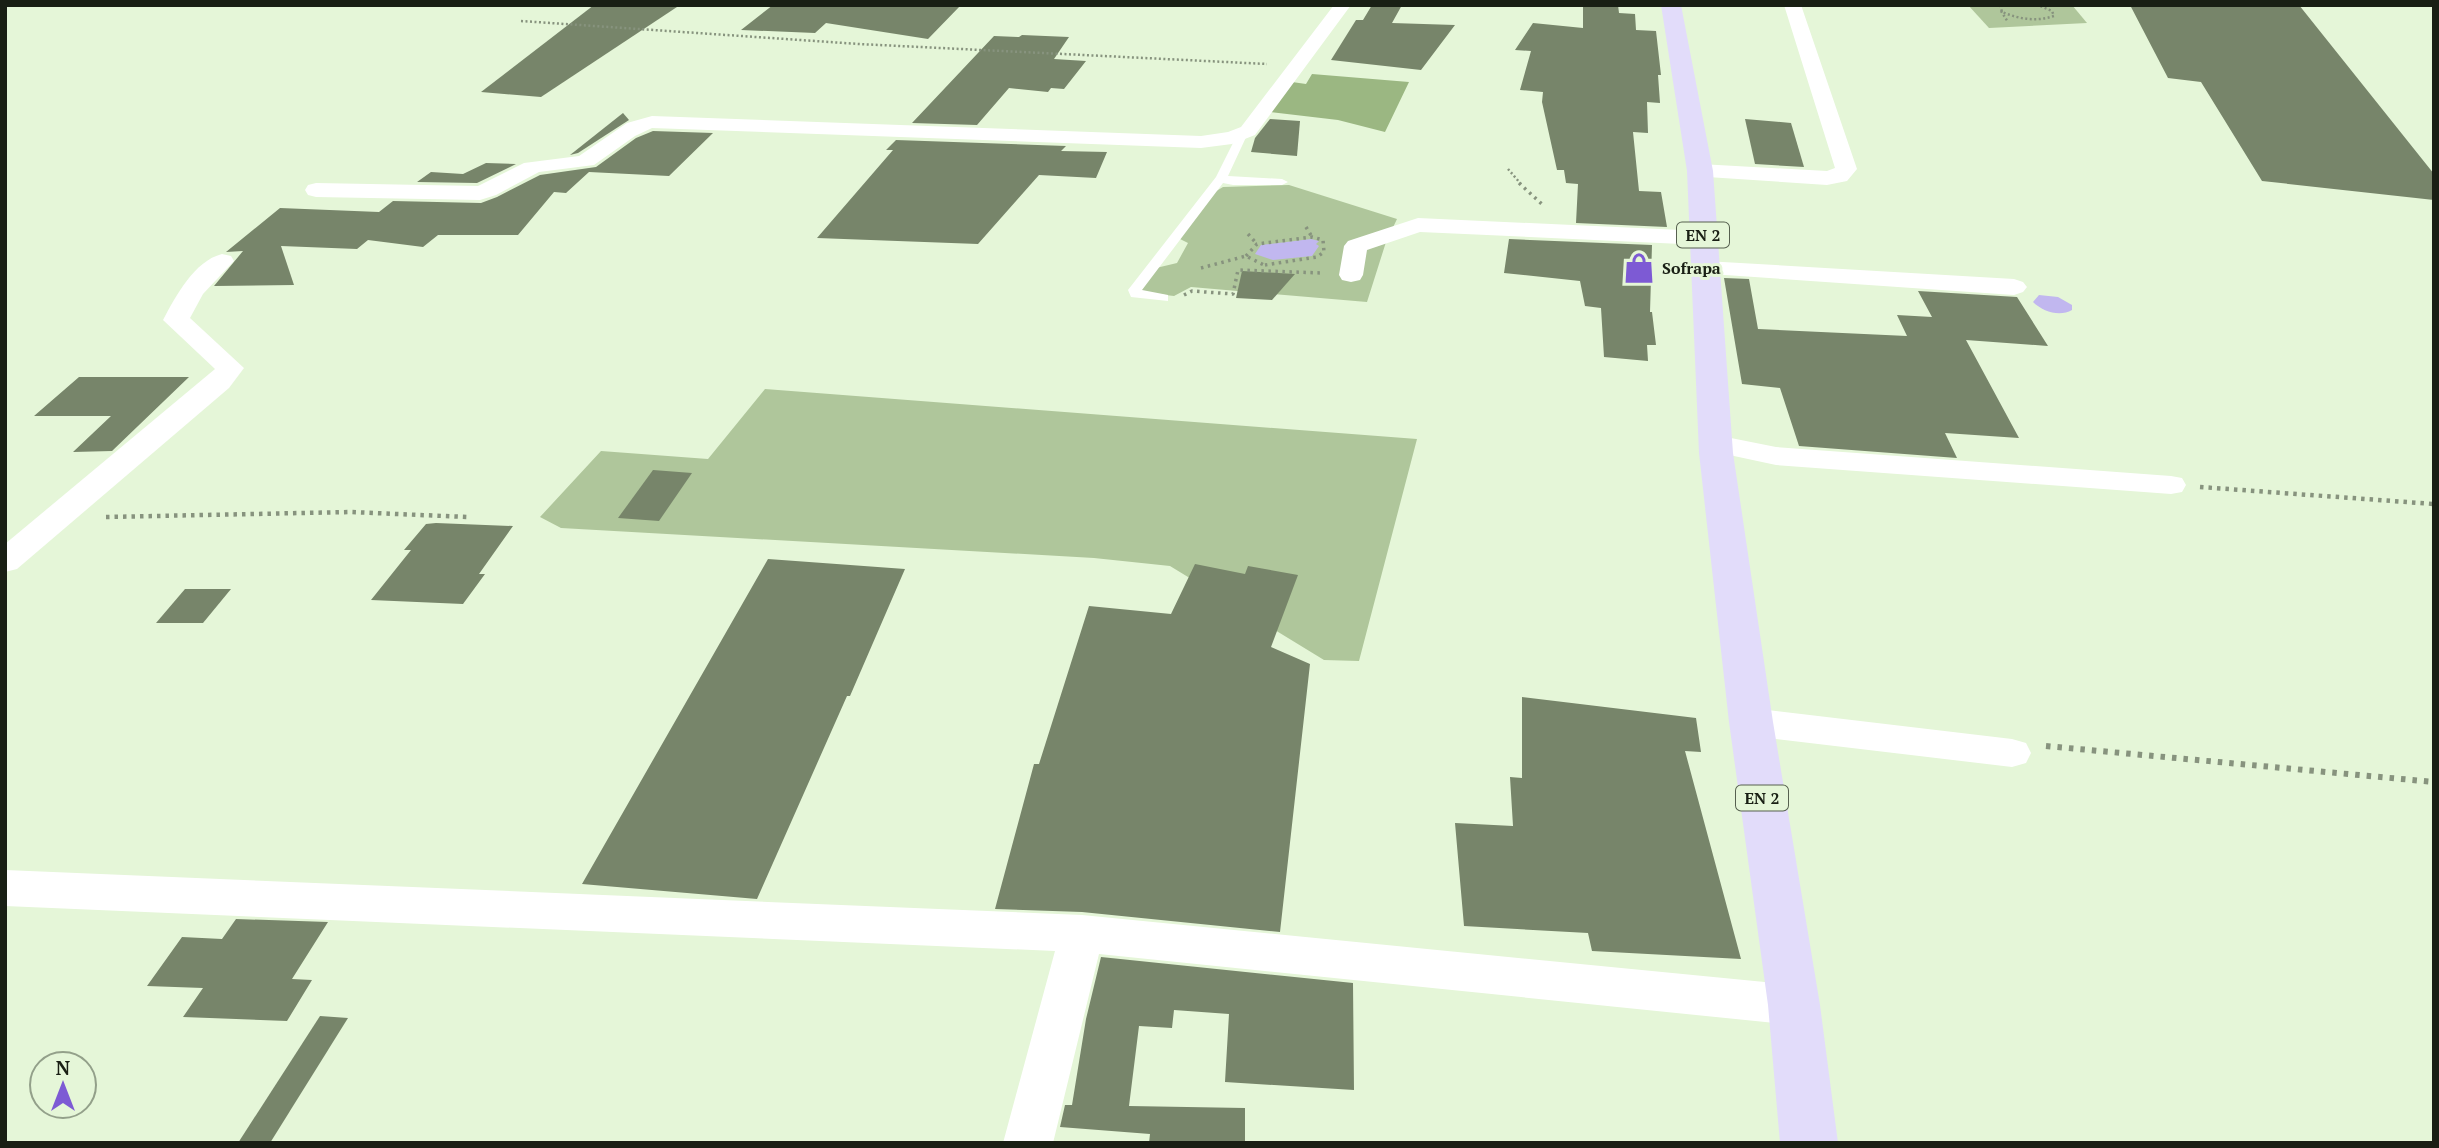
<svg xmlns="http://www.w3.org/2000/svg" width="2439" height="1148" font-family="'PT Serif',serif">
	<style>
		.green { fill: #afc69b }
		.forest { fill: #9bb782 }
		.water { fill: #c1b7ef }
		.building { fill: #77856a }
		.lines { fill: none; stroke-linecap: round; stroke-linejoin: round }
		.path-far3 { stroke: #87937e; stroke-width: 2.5; stroke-dasharray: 2 2.5; stroke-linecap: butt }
		.path-far2 { stroke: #87937e; stroke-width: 3.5; stroke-dasharray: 2.5 4.5; stroke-linecap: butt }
		.path-far1 { stroke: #87937e; stroke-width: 4.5; stroke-dasharray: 3.5 5; stroke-linecap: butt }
		.path { stroke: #87937e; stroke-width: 6; stroke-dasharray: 4.5 7; stroke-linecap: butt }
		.service { fill: #fff; fill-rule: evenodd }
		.minor { fill: #fff; fill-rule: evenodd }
		.primary { fill: #e2dcfa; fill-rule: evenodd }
		.labels { text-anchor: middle; stroke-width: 6; stroke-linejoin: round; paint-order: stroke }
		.shield { fill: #e5f6d8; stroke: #56604f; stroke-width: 2 }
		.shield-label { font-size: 16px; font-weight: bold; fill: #191f14 }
		.far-poi-label { font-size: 16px; font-weight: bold; fill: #191f14; stroke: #e5f6d8; text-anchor: start }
	</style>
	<rect width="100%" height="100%" fill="#e5f6d8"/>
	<g class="green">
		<path d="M1968 5H2072L2087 23 1989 28Z"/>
		<path d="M1289 185 1397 219 1386 242 1367 302 1191 287 1174 296 1140 292 1156 268 1177 263 1188 243 1176 237 1208 196 1223 187Z"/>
		<path d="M765 389 1417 439 1359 661 1324 660 1170 566 1094 558 561 528 540 517 601 451 708 459Z"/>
	</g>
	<path class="forest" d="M1312 74 1409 82 1385 132 1338 120 1269 112 1292 82 1306 84Z"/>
	<g class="water">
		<path d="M1311 239 1319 241 1316 244 1319 246 1312 256 1273 260 1255 254 1261 245Z"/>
		<path d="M2039 295 2058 297 2072 305V310C2060 317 2043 312 2033 302Z"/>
	</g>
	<g class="building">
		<path d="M594 5H680L541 97 481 92Z"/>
		<path d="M773 5H961L928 39 826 23 815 33 741 30Z"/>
		<path d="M1372 5H1402L1392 23 1455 25 1421 70 1331 60 1356 20H1363Z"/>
		<path d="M1583 5H1618L1619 13 1635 14 1636 30 1656 31 1661 75H1658L1660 103 1647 102 1648 133 1633 132 1639 191 1661 192 1667 227 1576 223 1578 184 1566 183 1564 170H1557L1542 102 1543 92 1520 90 1531 51 1515 50 1533 23 1583 28Z"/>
		<path d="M2130 5H2299L2434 174V200L2262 181 2201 82 2168 78Z"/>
		<path d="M1022 35 1069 37 1054 59 1086 61 1064 89 1051 88 1048 92 1009 88 977 125 912 123 994 36 1019 37Z"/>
		<path d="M623 113 629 120 578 153 570 155Z"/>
		<path d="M1270 119 1300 121 1297 156 1251 152 1255 138Z"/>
		<path d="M1745 119 1791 123 1804 167 1755 164Z"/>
		<path d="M653 131 713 133 669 176 589 172 566 193 554 192 518 235H438L423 247 368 240 357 249 281 246 294 285 214 286 243 251 226 252 280 208 379 212 393 201 481 203 497 197 540 175 596 167 636 138Z"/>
		<path d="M896 140 1066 146 1061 151 1107 152 1096 178 1039 175 978 244 817 238 893 150H886Z"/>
		<path d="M486 163 516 164 477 183 417 182 431 172 463 174Z"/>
		<path d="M1509 239 1652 245 1650 312H1652L1656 345H1647L1648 361 1604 357 1601 308 1585 306 1580 281 1504 273Z"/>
		<path d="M1242 271 1295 274 1272 300 1236 298Z"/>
		<path d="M1724 278 1749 279 1758 329 1907 336 1897 315 1932 317 1918 291 2017 297 2048 346 1966 340 2019 438 1945 433 1957 458 1799 446 1780 388 1742 384Z"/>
		<path d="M79 377H189L112 451 73 452 111 416H34Z"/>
		<path d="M653 470 692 473 659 521 618 518Z"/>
		<path d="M436 523 513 526 479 574H485L463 604 371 600 411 550H404L426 524Z"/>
		<path d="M768 559 905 569 850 696H847L757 899 582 884Z"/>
		<path d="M1195 564 1245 574 1248 566 1298 575 1271 647 1310 664 1280 932 1082 912 995 909 1034 764H1039L1089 606 1171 614Z"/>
		<path d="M185 589H231L203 623H156Z"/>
		<path d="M1522 697 1696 718 1701 752 1685 751 1741 959 1592 951 1588 933 1464 926 1455 823 1513 826 1510 777 1522 778Z"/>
		<path d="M236 919 328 922 292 979 312 980 287 1021 183 1017 203 988 147 986 182 937 222 939Z"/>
		<path d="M1101 957 1353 983 1354 1090 1225 1082 1229 1014 1174 1010 1172 1028 1139 1026 1129 1106 1245 1108V1143H1149L1150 1134 1060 1127 1065 1105H1072L1086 1019Z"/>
		<path d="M320 1016 348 1018 270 1143H238Z"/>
	</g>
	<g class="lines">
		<g class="path-far3">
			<path d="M2000 5 2002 12C2019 19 2036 22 2054 16L2052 11 2038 5"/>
			<path d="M2001 11 2008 22"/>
			<path d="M521 21 859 44 1267 64"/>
			<path d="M1508 169 1521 184"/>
		</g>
		<g class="path-far2">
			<path d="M1519 183 1544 206"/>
			<path d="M1306 227 1312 237"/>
			<path d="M1248 234 1257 244"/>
			<path d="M1246 256 1257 244 1312 237 1323 240 1324 252 1317 257 1265 265"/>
			<path d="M1201 268 1246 256 1266 266"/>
			<path d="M1184 295 1192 291 1233 294 1238 270 1323 273"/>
		</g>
		<g class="path-far1">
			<path d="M2200 487 2434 504"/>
			<path d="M106 517 351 512 467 517"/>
		</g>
		<path class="path" d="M2046 746 2434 782"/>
		<path class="service" d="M1243 130 1248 133 1228 176 1282 179 1288 182 1282 185H1233L1223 183 1142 290 1168 295V301L1131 297 1128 290 1216 177 1238 133Z"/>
		<g class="minor">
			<path d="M1334 5H1351L1255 135 1232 144 1201 148 652 128 635 136 594 165 539 172 496 195 480 200 316 197 308 195 305 190 308 185 316 183 478 186 524 163 579 156 627 123 652 116 1201 136 1228 132 1241 127Z"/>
			<path d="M1784 5H1801L1857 169 1847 181 1827 185 1692 176 1689 171 1692 166 1700 164 1827 171 1835 168Z"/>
			<path d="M1418 218 1703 231 1711 233 1715 238 1711 243 1703 245 1420 232 1367 250 1363 275 1360 280 1351 282 1342 280 1339 275 1344 246 1348 241Z"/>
			<path d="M222 254 231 256 234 261 203 294 190 318 244 368 229 388 17 569 5 572V544L215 369 163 320C176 296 194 261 222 254Z"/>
			<path d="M1705 261 2014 279 2023 282 2027 287 2023 292 2014 295 1696 273 1693 268 1696 263Z"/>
			<path d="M1716 435 1776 447 2171 476 2182 478 2186 485 2182 492 2171 494 1776 465 1706 450 1701 444 1706 438Z"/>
			<path d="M1751 708 2012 739 2026 743 2031 753 2026 763 2012 767 1751 736 1738 732 1732 722 1738 712Z"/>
			<path d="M5 870 1082 915 1794 985 1810 991 1817 1005 1810 1019 1794 1025 1099 954 1053 1143H1003L1055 951 5 906Z"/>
		</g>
		<path class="primary" d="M1661 5H1681L1713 171 1733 453 1773 722 1820 1005 1838 1143H1780L1768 1005 1729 722 1699 453 1687 171Z"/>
	</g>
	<defs>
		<symbol id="shop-bare" viewBox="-9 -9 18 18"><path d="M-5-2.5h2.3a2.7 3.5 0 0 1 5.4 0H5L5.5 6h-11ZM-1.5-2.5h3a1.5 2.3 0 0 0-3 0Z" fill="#7d5ad4" stroke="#e5f6d8" stroke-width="2.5" paint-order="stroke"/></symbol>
	</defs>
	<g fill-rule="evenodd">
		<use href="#shop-bare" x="1617" y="246" width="44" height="44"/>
	</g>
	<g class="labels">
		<g class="shield">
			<rect x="1677" y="222.5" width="52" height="25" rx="5"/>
			<rect x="1736" y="785.5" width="52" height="25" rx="5"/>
		</g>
		<g class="shield-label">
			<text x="1703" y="241">EN 2</text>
			<text x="1762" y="804">EN 2</text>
		</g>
		<g class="far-poi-label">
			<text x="1662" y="274">Sofrapa</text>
		</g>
	</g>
	<rect width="2439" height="1148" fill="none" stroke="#191f14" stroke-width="14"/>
	<g transform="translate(63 1085)"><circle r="33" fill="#e5f6d8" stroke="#93a08a" stroke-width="2"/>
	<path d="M0-5L12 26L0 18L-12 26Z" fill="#7d5ad4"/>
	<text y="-10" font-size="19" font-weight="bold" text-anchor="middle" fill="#191f14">N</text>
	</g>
</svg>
